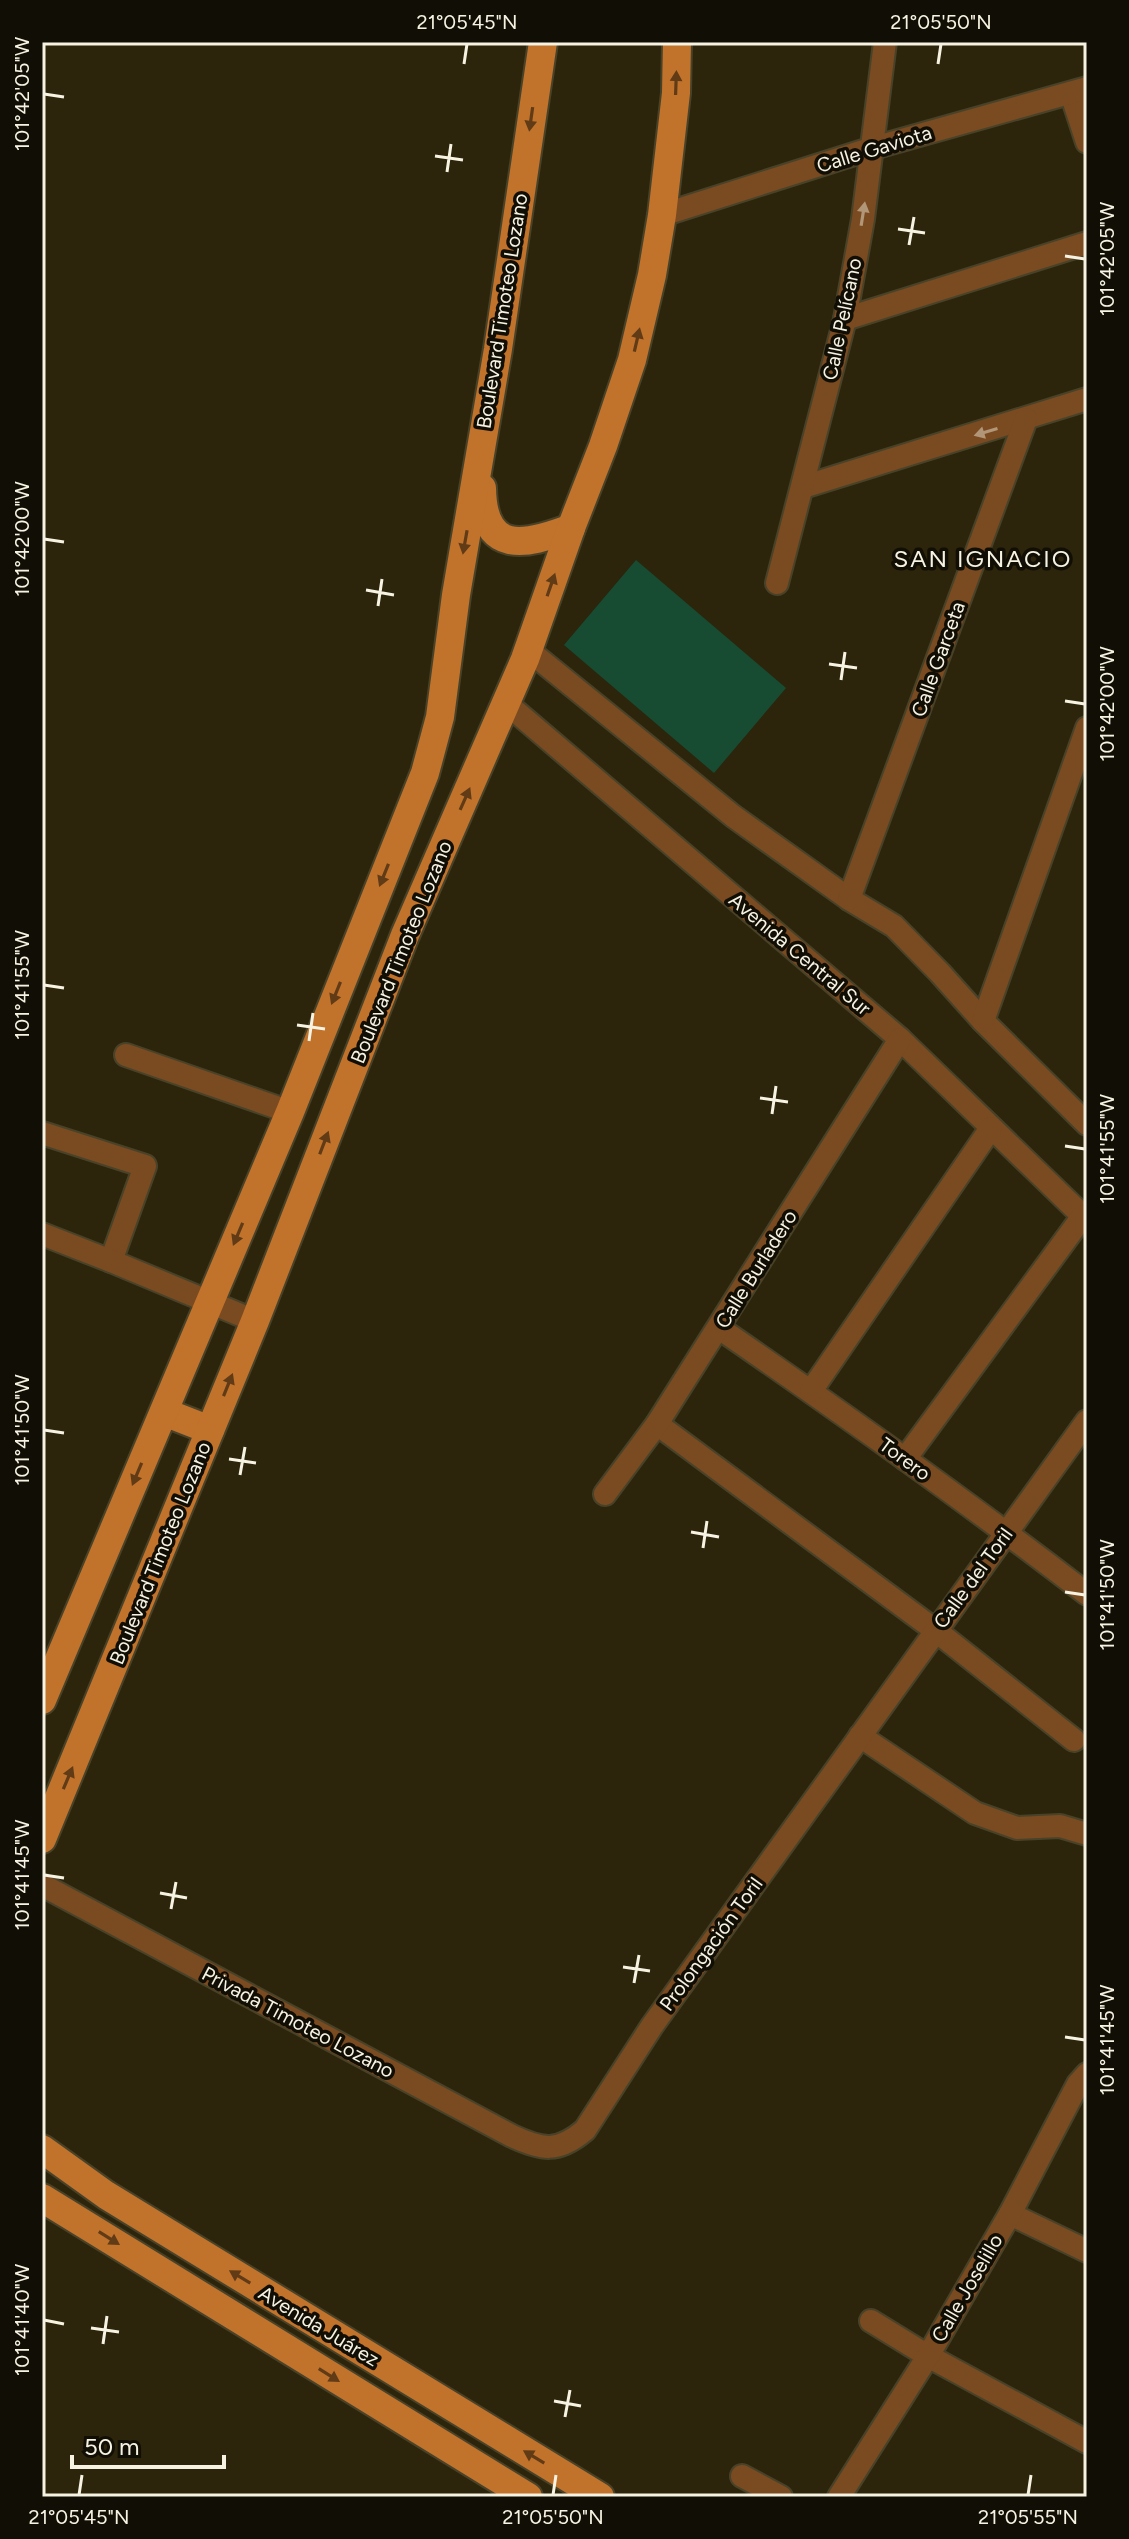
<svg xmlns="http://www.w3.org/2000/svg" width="1129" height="2539" font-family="Figtree,sans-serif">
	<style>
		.green { fill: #174c33 }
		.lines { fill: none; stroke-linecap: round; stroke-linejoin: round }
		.minor-casing { stroke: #484229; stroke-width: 26 }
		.major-casing { stroke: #484229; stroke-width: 32 }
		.minor { stroke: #7a4a21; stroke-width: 22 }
		.major { stroke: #c1722b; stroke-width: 28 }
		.oneway { fill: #603b16 }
		.oneway2 { fill: #b29678 }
		.ticks { fill: none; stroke: #f7f3e3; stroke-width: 3 }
		.labels { text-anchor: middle; stroke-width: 7; stroke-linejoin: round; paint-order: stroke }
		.street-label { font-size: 20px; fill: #f7f3e3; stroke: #110e05 }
		.quarter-label { font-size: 24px; letter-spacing: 2px; fill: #f7f3e3; stroke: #110e05 }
		.neatline { fill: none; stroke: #f7f3e3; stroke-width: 3 }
		.ticks-label { font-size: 20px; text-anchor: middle; fill: #f7f3e3 }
	</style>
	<rect width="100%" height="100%" fill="#2c250b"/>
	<path class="green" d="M636 560 786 688 714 773 564 645Z"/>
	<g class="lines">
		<defs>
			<g id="minor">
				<path d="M1071 93 1087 142"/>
				<path d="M662 215 873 148 1087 88"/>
				<path d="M845 319 1087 243"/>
				<path d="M803 487 1087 399"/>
				<path d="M777 583 845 319 863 219 885 42"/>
				<path d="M528 650 733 816 849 899 894 926 940 973 983 1021 1087 1124"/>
				<path d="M506 703 900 1039 1087 1220"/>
				<path d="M849 899 1026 419"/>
				<path d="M983 1021 1087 728"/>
				<path d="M126 1055 290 1112"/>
				<path d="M42 1133 145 1166 111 1261"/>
				<path d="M42 1234 111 1261 255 1321"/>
				<path d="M719 1328C844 1414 967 1502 1087 1594"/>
				<path d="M811 1391 991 1128"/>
				<path d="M657 1424 935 1630 1074 1740"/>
				<path d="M905 1459 1083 1216"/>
				<path d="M605 1494 657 1424 900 1039"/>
				<path d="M860 1736 975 1813 1017 1828 1060 1826 1087 1834"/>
				<path d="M42 1885 512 2136C542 2150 558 2153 585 2130L652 2026 1087 1421"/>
				<path d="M1010 2214 1087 2251"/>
				<path d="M871 2321 928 2356 1087 2442"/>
				<path d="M742 2476 781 2497"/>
				<path d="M839 2497 928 2356 1010 2214 1078 2084 1087 2074"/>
			</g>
			<g id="major">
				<path d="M482 488C483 555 524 546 571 528"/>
				<path d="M164 1412 210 1430"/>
				<path d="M42 1700 290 1112 425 773 440 717 456 595 498 349 543 42"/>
				<path d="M42 1839 255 1321 405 935 525 659 571 528 603 446 632 360 652 275 662 215 676 93 677 42"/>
				<path d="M42 2149 106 2195 600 2497"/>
				<path d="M42 2198 528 2497"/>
			</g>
		</defs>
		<use href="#minor" class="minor-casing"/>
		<use href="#major" class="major-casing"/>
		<use href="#minor" class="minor"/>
		<use href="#major" class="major"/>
	</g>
	<defs><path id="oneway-solid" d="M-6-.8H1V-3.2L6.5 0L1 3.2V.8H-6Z" transform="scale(2)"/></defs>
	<g class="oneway">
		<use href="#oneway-solid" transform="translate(676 83) rotate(-88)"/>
		<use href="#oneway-solid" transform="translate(531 119) rotate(98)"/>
		<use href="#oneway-solid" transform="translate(637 340) rotate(-77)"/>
		<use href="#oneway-solid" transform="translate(465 542) rotate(100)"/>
		<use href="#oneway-solid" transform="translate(551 585) rotate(-71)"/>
		<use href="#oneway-solid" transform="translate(465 799) rotate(-66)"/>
		<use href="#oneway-solid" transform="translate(384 875) rotate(112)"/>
		<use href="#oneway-solid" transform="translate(336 993) rotate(112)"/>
		<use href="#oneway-solid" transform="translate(324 1143) rotate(-69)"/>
		<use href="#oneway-solid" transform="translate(238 1234) rotate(113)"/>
		<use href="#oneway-solid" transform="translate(228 1385) rotate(-68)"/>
		<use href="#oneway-solid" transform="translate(137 1474) rotate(113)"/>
		<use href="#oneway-solid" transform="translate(68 1778) rotate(-67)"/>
		<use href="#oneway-solid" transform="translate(109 2238) rotate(32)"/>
		<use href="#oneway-solid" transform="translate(240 2277) rotate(-149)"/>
		<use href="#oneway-solid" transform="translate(329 2375) rotate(32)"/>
		<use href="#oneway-solid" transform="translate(534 2457) rotate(-149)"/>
	</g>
	<g class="oneway2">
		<use href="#oneway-solid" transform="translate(863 214) rotate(-81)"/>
		<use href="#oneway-solid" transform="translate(986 432) rotate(163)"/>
	</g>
	<path class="ticks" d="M464 64 467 44M938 64 941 44M44 94 64 97M435 156 463 160M447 172 451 144M898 229 925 233M909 245 914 217M1065 256 1085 259M44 539 64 542M366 590 394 595M378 606 382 579M829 664 857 668M841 680 845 652M1065 701 1085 704M44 985 64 988M297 1025 325 1029M309 1041 313 1013M760 1098 788 1102M772 1114 776 1086M1065 1146 1085 1149M44 1430 64 1433M229 1459 256 1463M240 1475 245 1447M691 1532 719 1537M703 1548 707 1521M1065 1592 1085 1595M44 1875 64 1878M160 1893 187 1898M171 1909 176 1882M623 1967 650 1971M634 1983 639 1955M1065 2037 1085 2040M44 2320 64 2324M91 2328 119 2332M103 2344 107 2316M554 2401 581 2406M565 2417 570 2390M79 2495 82 2475M553 2495 556 2475M1028 2495 1031 2475"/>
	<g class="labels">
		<g class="street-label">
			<text transform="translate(874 149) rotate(-17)" y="7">Calle Gaviota</text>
			<text transform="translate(502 311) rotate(-81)" y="7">Boulevard Timoteo Lozano</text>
			<text transform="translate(842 319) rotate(-78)" y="7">Calle Pelícano</text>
			<text transform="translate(938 659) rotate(-70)" y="7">Calle Garceta</text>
			<text transform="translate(401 952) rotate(-68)" y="7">Boulevard Timoteo Lozano</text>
			<text transform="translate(800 954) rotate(40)" y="7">Avenida Central Sur</text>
			<text transform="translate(756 1269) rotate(-58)" y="7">Calle Burladero</text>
			<text transform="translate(905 1459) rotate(36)" y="7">Torero</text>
			<text transform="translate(160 1553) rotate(-68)" y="7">Boulevard Timoteo Lozano</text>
			<text transform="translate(973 1578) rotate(-54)" y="7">Calle del Toril</text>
			<text transform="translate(711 1944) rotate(-54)" y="7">Prolongación Toril</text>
			<text transform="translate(298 2022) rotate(28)" y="7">Privada Timoteo Lozano</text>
			<text transform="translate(967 2288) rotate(-60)" y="7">Calle Joselillo</text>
			<text transform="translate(319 2326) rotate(31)" y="7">Avenida Juárez</text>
		</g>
		<g class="quarter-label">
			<text x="983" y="567">SAN IGNACIO</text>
		</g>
	</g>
	<rect width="1129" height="2539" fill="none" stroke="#110e05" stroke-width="88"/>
	<path d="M72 2455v12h152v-12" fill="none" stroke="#f7f3e3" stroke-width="4"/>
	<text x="84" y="2455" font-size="24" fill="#f7f3e3" stroke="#110e05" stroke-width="6" paint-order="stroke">50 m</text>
	<rect x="44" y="44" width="1041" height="2451" class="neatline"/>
	<g class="ticks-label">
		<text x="467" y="29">21°05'45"N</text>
		<text x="941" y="29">21°05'50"N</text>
		<text transform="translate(22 94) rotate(-90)" y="7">101°42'05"W</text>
		<text transform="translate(1107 259) rotate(-90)" y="7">101°42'05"W</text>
		<text transform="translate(22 539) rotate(-90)" y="7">101°42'00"W</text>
		<text transform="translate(1107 704) rotate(-90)" y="7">101°42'00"W</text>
		<text transform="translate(22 985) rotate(-90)" y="7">101°41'55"W</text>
		<text transform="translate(1107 1149) rotate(-90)" y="7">101°41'55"W</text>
		<text transform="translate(22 1430) rotate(-90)" y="7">101°41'50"W</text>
		<text transform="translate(1107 1595) rotate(-90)" y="7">101°41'50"W</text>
		<text transform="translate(22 1875) rotate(-90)" y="7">101°41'45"W</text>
		<text transform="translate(1107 2040) rotate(-90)" y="7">101°41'45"W</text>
		<text transform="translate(22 2320) rotate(-90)" y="7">101°41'40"W</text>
		<text x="79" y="2524">21°05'45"N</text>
		<text x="553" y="2524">21°05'50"N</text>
		<text x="1028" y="2524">21°05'55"N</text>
	</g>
</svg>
